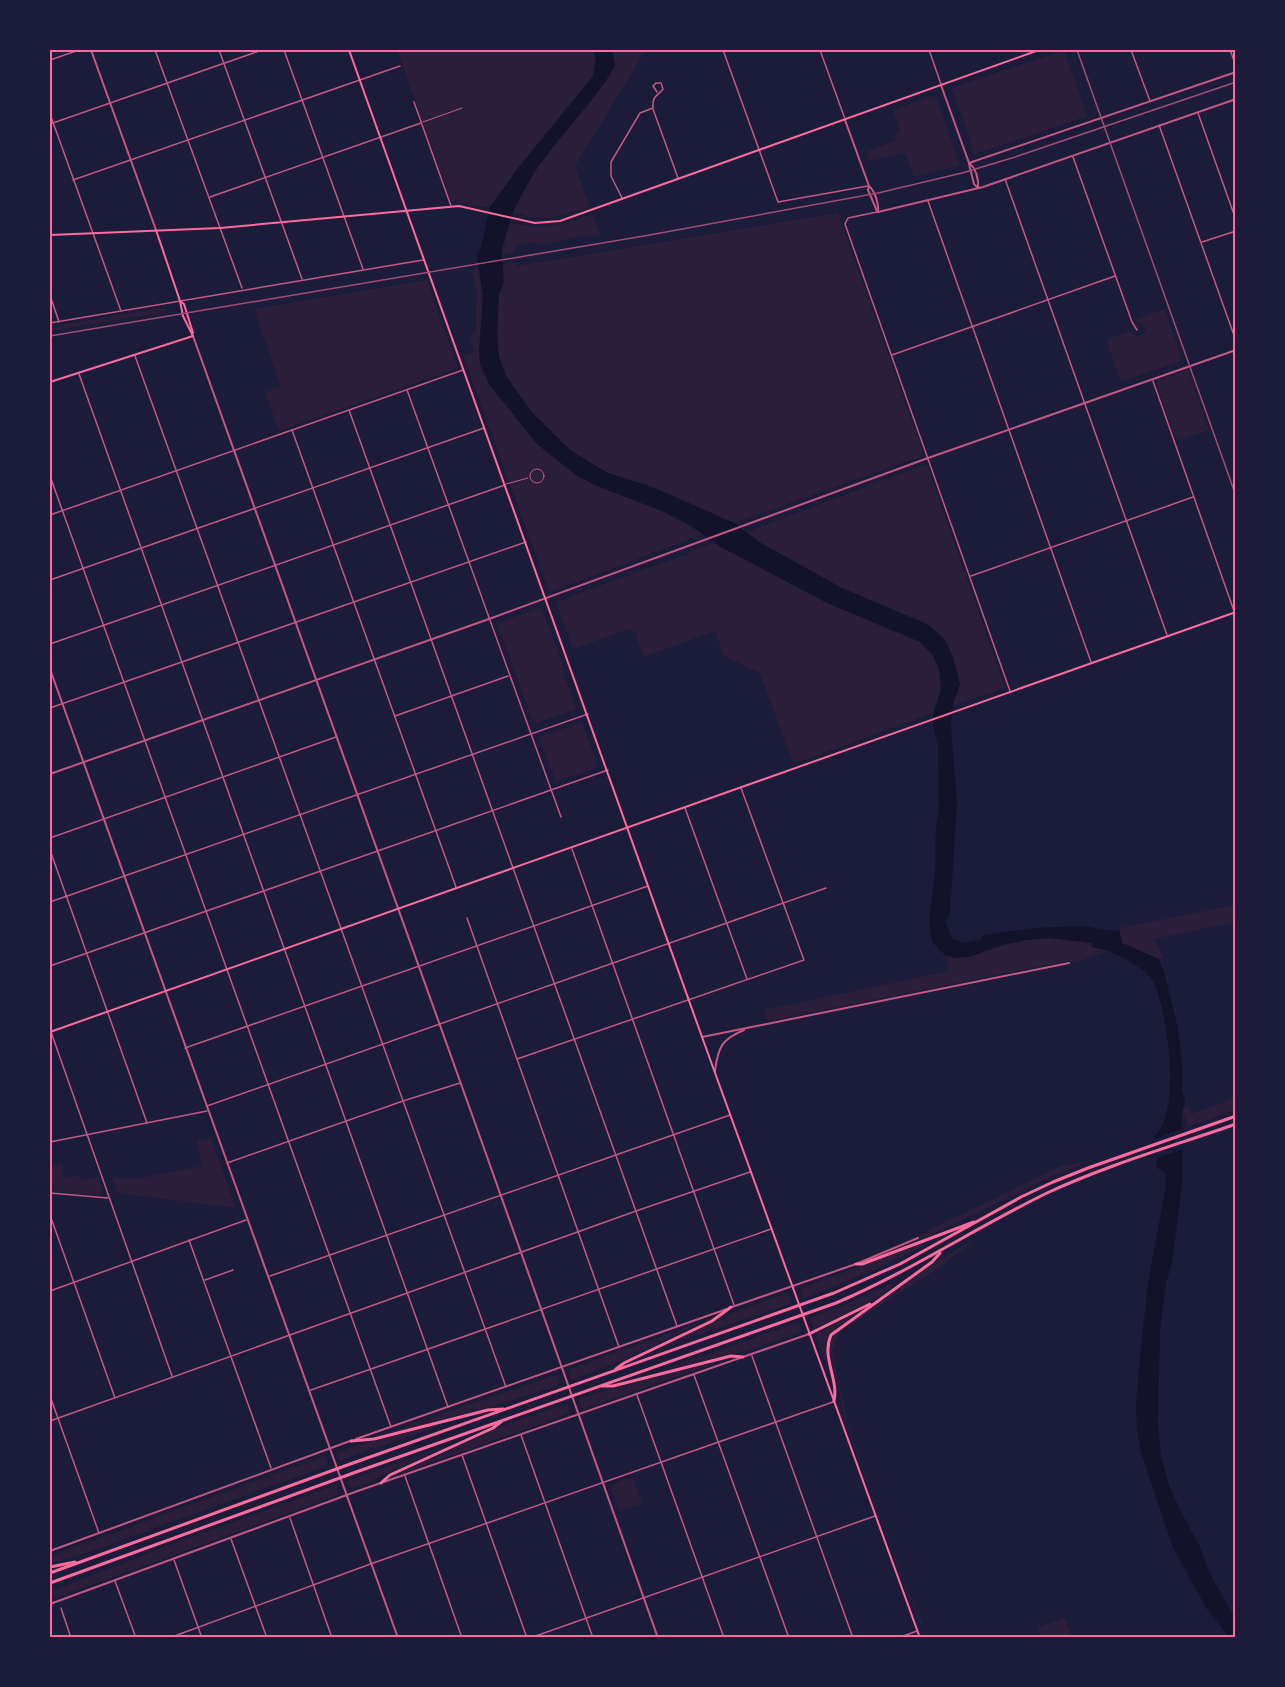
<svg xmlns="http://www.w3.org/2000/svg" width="1285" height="1687" font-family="'Asap Condensed',sans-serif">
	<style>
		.green { fill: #2a1e3b }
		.water { fill: #12122b }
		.pier { fill: #1b1b3a }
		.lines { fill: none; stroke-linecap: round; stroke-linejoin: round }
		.service { stroke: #c65784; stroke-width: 1 }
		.minor { stroke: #c65784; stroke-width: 1.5 }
		.tertiary { stroke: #c65784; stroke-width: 2 }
		.secondary { stroke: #ff6b9d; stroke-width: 2 }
		.primary { stroke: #ff6b9d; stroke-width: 2 }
		.motorway { stroke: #ff6b9d; stroke-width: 3 }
		.rail { stroke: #a44b75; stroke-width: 1.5 }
		.neatline { fill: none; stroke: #ff6b9d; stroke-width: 2 }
	</style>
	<rect width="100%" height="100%" fill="#1b1b3a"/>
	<g class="green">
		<path d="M397 50H593C597 65 595 73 586 86L518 168 490 207H485L451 201Z"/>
		<path d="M612 50H646L575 166 590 207 552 218 525 217V215L513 212 544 156 575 120 611 73 615 65Z"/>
		<path d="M1064 50 1087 116 973 155 971 141 952 88Z"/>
		<path d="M935 95 960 165 914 177 905 153 869 161 866 152 896 140 894 134 901 132 893 110Z"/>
		<path d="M838 213 923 452 921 456 734 523C709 512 684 500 658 490 641 483 623 480 606 472 574 457 548 432 526 405 515 391 502 375 499 357 496 335 498 314 499 293 505 285 504 273 503 264L516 262 517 266Z"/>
		<path d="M592 214 600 235 585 237V235L541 245 531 242 516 245 514 252 502 254 510 223C542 230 562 226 592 214Z"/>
		<path d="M478 268 483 295 481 364 497 396 505 402 537 444 576 475 595 485 662 511 704 534 552 591H549L463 356 474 352 470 336 476 332V302L478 301 472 269Z"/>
		<path d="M427 280 458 368 279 431 265 392 281 387 254 309Z"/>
		<path d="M166 307 165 312 50 331V327Z"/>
		<path d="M1165 309 1182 360 1121 382 1106 340 1130 331 1137 336 1144 334 1146 330 1144 325 1134 320Z"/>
		<path d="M1188 369 1209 430 1176 441 1156 383 1158 380Z"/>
		<path d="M926 464 928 467 1005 687 1004 689 969 700 793 764 760 673 724 656 715 631 644 657 635 632 629 629 573 649 556 603 558 601 684 555 688 557 687 552 747 532Z"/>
		<path d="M540 608 542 609 562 663 561 665 576 709 534 724 497 623Z"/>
		<path d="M582 722 598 767 556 782 539 737Z"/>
		<path d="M1235 905V922L1154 939 1163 957 1159 959 1122 943 1119 928Z"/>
		<path d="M1049 938 1091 943 1092 947 1109 951 1074 963 1067 961 768 1021 764 1010 949 971 947 956 957 958 1026 940Z"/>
		<path d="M1235 1098V1110L1188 1127 1186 1117 1182 1114 1185 1107 1190 1106 1191 1114Z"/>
		<path d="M211 1138 236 1208 117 1193 112 1177 135 1179 202 1166 197 1141Z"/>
		<path d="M1104 1156 1053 1176 921 1240 919 1235 1061 1166 1080 1163Z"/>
		<path d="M62 1164 65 1179 77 1175 82 1181 98 1176 103 1193 100 1195 50 1191V1167Z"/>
		<path d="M972 1240 973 1241 943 1265 841 1331 832 1350 848 1425 901 1573 924 1627 921 1625 902 1579 845 1420 829 1346 831 1338 837 1332 925 1269Z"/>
		<path d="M922 1244 923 1246 874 1270 803 1299 801 1288Z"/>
		<path d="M904 1278 875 1299 821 1326 816 1328 813 1326 810 1318 844 1305Z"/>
		<path d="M788 1293 792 1303 658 1349 732 1313Z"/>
		<path d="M857 1312 829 1336 825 1345 828 1369 815 1335Z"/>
		<path d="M706 1320 624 1360 571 1380 569 1370Z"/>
		<path d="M799 1322 801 1332 746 1351 659 1371Z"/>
		<path d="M725 1360 583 1409 578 1399 603 1391Z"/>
		<path d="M555 1375H558L561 1384 501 1404 378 1436Z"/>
		<path d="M568 1403 570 1413 392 1477 501 1427Z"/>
		<path d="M441 1424 442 1425 374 1449 373 1448 340 1461 337 1453 357 1445Z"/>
		<path d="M455 1443 389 1472 367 1484 350 1489 347 1481Z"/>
		<path d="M325 1456 329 1465 89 1552 50 1564V1556Z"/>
		<path d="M633 1477 642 1504 619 1511 610 1485Z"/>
		<path d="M336 1485 338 1495 50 1600V1592L178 1542Z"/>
		<path d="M1065 1618 1072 1637H1041L1038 1627Z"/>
	</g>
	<path class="water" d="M593 50H612L615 65 611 73C580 121 535 158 513 212 509 223 505 236 502 248 499 262 509 281 499 293L497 336 499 357 506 376 531 411 570 450 606 472 655 488 734 523 761 543 840 587 929 625 946 641 954 660 960 684 953 705 951 726 957 803 950 914 945 922 953 939 965 943 980 940 983 935 1035 928 1082 926 1114 931 1119 929 1122 943 1159 959 1165 976 1178 1028 1183 1072 1182 1090 1185 1099 1181 1120 1183 1143 1182 1185 1172 1263 1166 1282 1160 1331 1158 1421 1161 1456 1169 1485 1180 1510 1199 1545 1210 1574 1235 1618V1637H1229L1207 1609 1174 1550 1141 1453 1137 1430 1136 1403 1142 1338 1148 1284 1166 1185 1165 1173 1156 1167 1158 1158 1154 1136C1182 1117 1168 1006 1152 980 1143 966 1108 948 1092 947L1091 943 1049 938 1026 940 1002 945 970 957 957 958 947 956 938 949 932 941 929 918 935 875 936 824 939 809 938 746 933 723V713L941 690 939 669 932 654 920 642 827 603 719 546 689 524 662 511 595 485 576 475 537 444 489 384 480 364 479 350 483 295 477 256 481 247 490 207 518 168 594 75 596 59Z"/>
	<path class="pier" d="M1184 1128 1186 1148 1157 1158 1154 1139Z"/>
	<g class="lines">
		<g class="service">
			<path d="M423 122 462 108"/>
			<circle cx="537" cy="476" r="7"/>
			<path d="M506 484 528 478"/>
		</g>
		<g class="minor">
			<path d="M155 50 242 288"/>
			<path d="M219 50 302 279"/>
			<path d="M284 50 363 269"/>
			<path d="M723 50 778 202 868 186"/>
			<path d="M820 50 845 119"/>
			<path d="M929 50 941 84"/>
			<path d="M1131 50 1150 101"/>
			<path d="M1230 50 1236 66"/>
			<path d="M50 60 79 50"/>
			<path d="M414 102 451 206"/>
			<path d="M653 109 678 178"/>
			<path d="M1198 113 1236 220"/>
			<path d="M50 114 121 311"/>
			<path d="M50 124 262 50"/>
			<path d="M1159 125 1236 341"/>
			<path d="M1073 157 1132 322 1137 330"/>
			<path d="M1005 179 1167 635"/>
			<path d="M73 180 400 66"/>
			<path d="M210 197 421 123"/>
			<path d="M622 198 611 176V162L640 113 653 108C652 95 658 96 663 89L661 83H656L653 86 657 92"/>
			<path d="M928 201 1091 662"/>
			<path d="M877 212 848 218 845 224 1010 691"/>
			<path d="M1202 242 1236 231"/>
			<path d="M50 295 59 322"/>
			<path d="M50 323 423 260"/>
			<path d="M892 355 1115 276"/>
			<path d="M135 356 506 1387"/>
			<path d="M79 374 448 1407"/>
			<path d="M1153 381 1234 611"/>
			<path d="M407 390 561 817"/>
			<path d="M349 410 677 1326"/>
			<path d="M292 430 456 887"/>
			<path d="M50 476 391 1427"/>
			<path d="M50 515 463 370"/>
			<path d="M971 576 1193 497"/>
			<path d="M50 580 484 428"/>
			<path d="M50 644 505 485"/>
			<path d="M50 708 526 542"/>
			<path d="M395 716 508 676"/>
			<path d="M685 808 747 979"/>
			<path d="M50 838 336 737"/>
			<path d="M572 849 734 1305"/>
			<path d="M50 850 147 1123"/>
			<path d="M50 902 588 714"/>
			<path d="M467 918 619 1347"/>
			<path d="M50 966 608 770"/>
			<path d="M50 1029 172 1376"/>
			<path d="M185 1048 648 886"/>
			<path d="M517 1059 804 960 741 788"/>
			<path d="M207 1106 826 888"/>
			<path d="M50 1142 207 1111"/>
			<path d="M227 1163 403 1101 460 1083"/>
			<path d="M50 1193 108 1198"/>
			<path d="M50 1215 115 1398"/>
			<path d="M189 1240 271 1468"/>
			<path d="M270 1276 730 1115"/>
			<path d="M205 1280 233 1270"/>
			<path d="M50 1291 246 1220"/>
			<path d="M752 1356 853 1638"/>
			<path d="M694 1375 789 1638"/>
			<path d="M311 1390 771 1229"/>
			<path d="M637 1395 724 1638"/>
			<path d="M50 1396 99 1533"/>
			<path d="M50 1421 636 1211 750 1172"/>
			<path d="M521 1435 593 1638"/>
			<path d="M462 1455 527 1638"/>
			<path d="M405 1476 462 1638"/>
			<path d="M290 1518 332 1638"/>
			<path d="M231 1539 267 1638"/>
			<path d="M174 1560 202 1638"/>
			<path d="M115 1581 136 1638"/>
			<path d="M61 1608 71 1638"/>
			<path d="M169 1638 376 1562 833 1402"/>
			<path d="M530 1638 875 1516"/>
			<path d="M898 1638 917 1631"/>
		</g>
		<g class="tertiary">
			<path d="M91 50 156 230"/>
			<path d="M941 85 969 163C976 168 979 180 978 188"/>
			<path d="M845 120 869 186C875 191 879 204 878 212"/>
			<path d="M969 163 1236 72"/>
			<path d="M969 164 974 184 978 188"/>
			<path d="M869 186 868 190 877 211"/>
			<path d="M878 212 983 187 1236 99"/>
			<path d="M193 336 480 1137 658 1638"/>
			<path d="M50 669 398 1638"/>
			<path d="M50 774 489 619 928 458 1236 350"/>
			<path d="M702 1037 1069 963"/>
			<path d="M715 1071C718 1047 722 1039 744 1030"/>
			<path d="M732 1307 856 1264 918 1238"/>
			<path d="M356 1439 727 1309"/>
			<path d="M50 1551 350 1441"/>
			<path d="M50 1604 355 1492 809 1334"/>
		</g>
		<g class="secondary">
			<path d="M156 230 180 301 183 316 193 336"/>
			<path d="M50 235 220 228 459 206 535 223 560 221 1039 50"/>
			<path d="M180 301 184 304 193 333"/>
			<path d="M50 382 193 336"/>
			<path d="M50 1032 1236 612"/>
		</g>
		<path class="primary" d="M349 50 702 1037 920 1638"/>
		<g class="motorway">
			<path d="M856 1264H862L974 1222"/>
			<path d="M809 1334 870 1304"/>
			<path d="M616 1369 624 1363 712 1321 731 1307"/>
			<path d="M602 1386H613L731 1356 743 1357"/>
			<path d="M834 1401C839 1379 821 1357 831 1335L932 1262 940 1253"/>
			<path d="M351 1441 374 1439 488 1410 503 1409"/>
			<path d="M381 1483 390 1475 493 1428 502 1421"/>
			<path d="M50 1567 75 1562"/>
			<path d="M50 1573 353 1463 834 1293 900 1264 1021 1197 1053 1182 1088 1168 1236 1116"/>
			<path d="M50 1583 359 1471 836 1303C909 1272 975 1228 1047 1193 1107 1165 1173 1146 1236 1124"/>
		</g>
		<g class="rail">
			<path d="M1077 50 1236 496"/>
			<path d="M50 336 644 236 878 193 962 173 1012 158 1236 82"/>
		</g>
	</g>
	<rect width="1285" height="1687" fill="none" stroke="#1b1b3a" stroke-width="102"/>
	<rect x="51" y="51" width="1183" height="1585" class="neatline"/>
</svg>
